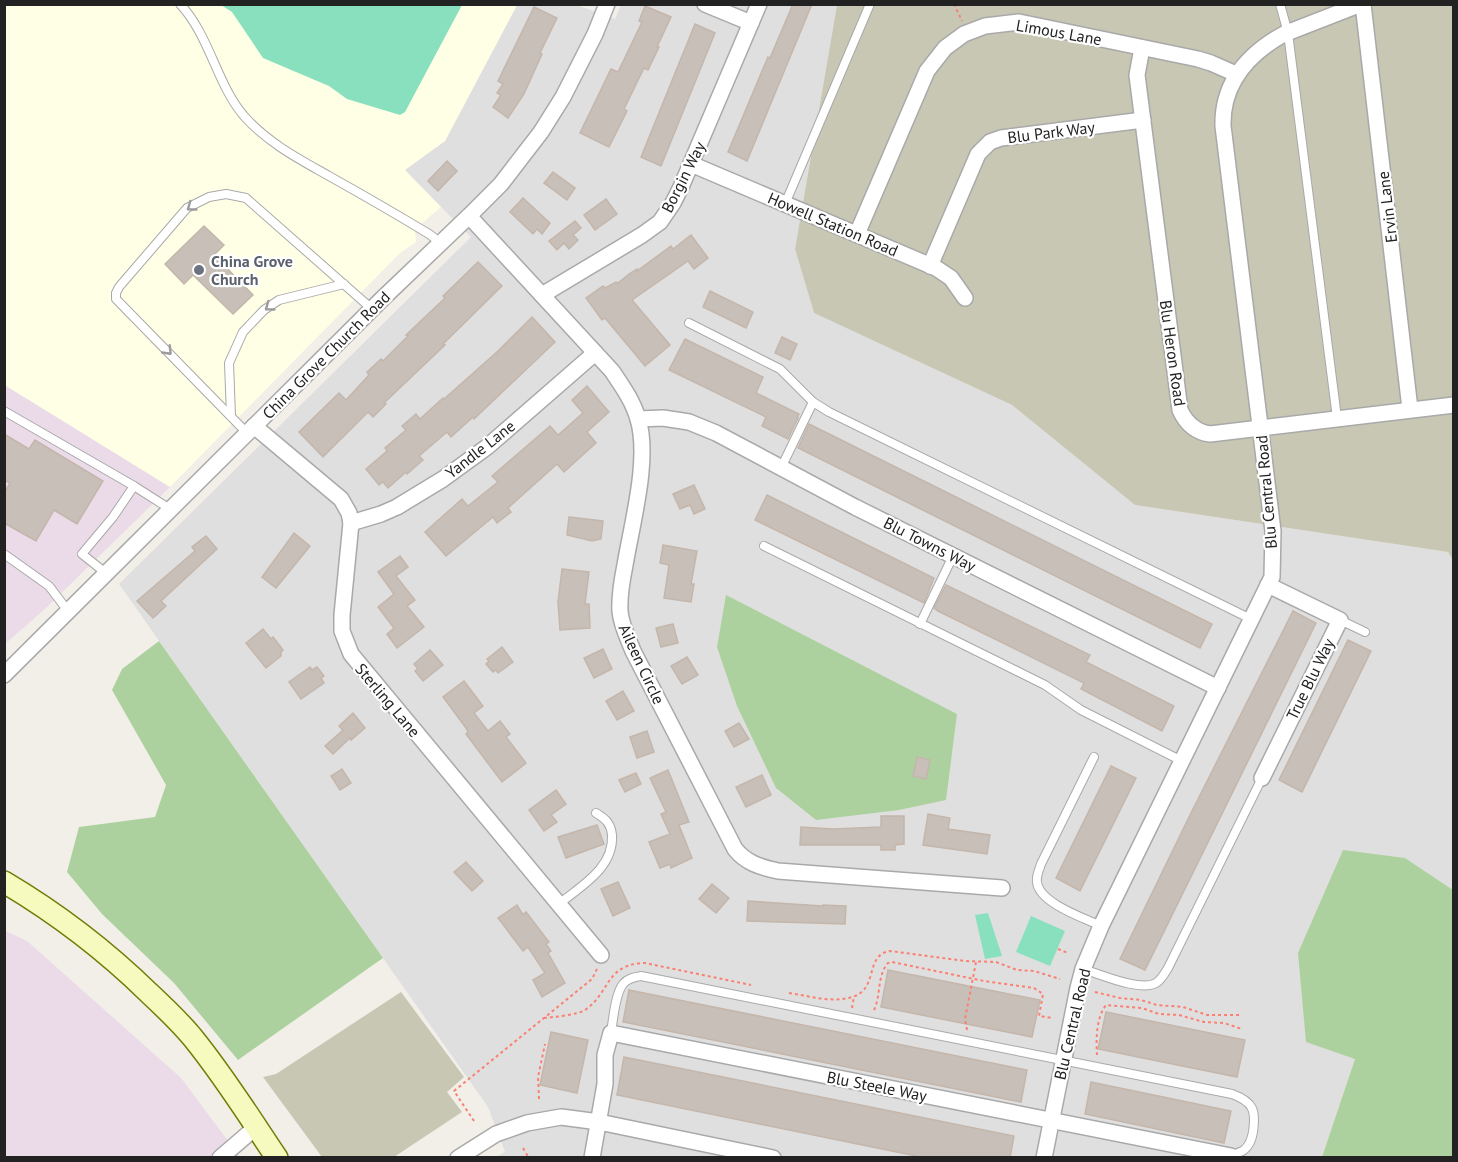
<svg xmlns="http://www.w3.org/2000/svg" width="1458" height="1162" font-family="'PT Sans',sans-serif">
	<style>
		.residential { fill: #e0dfdf }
		.industrial { fill: #ebdbe8 }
		.education { fill: #ffffe5 }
		.construction { fill: #c7c7b4 }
		.forest { fill: #add19e }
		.pitch { fill: #88e0be }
		.building { fill: #c7bfb8; stroke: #c4b6ab; stroke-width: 1.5 }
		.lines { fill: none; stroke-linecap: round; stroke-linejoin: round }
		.lane-casing { stroke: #a9a9a9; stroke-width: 10 }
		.street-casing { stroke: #a9a9a9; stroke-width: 18 }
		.secondary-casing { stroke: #707d05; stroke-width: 24 }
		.path { stroke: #fa8072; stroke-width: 2; stroke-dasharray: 3 3; stroke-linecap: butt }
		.lane { stroke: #fff; stroke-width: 8 }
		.street { stroke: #fff; stroke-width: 15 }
		.secondary { stroke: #f7fabf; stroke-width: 21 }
		.oneway { stroke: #9c9c9c }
		.worship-dot { fill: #6b7280; stroke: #fff; stroke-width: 2 }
		.labels { text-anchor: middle; stroke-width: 4.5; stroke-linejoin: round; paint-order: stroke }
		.street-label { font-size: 16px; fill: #222; stroke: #fff }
		.worship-label { font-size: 16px; font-weight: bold; fill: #5b616d; stroke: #fff; text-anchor: start }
	</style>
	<rect width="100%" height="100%" fill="#f2efe9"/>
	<path class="residential" d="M517 5H577L615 19 621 5H837L795 249 814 313 1012 405 1135 505 1448 552 1454 561 1453 890 1405 858 1355 1059 1322 1157H496L505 1152 488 1107 119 584 471 237 404 170 445 141Z"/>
	<g class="industrial">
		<path d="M4 385 170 487 47 607 5 644Z"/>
		<path d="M4 930 27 941 181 1078 240 1157H5Z"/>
	</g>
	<path class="education" d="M4 5H517L445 141 405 170 441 207 415 229 416 242 400 253 170 487 5 385Z"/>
	<g class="construction">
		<path d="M837 5H1453V560L1448 552 1135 505 1012 405 814 313 795 249Z"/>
		<path d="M401 992 464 1077 447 1092 462 1112 394 1157H322L263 1077 276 1074Z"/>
	</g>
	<g class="forest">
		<path d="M726 595 957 714 946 800 899 810 816 820 776 788 737 706 717 647Z"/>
		<path d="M159 641 383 958 238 1060 174 983 102 914 67 872 79 827 155 817 166 785 112 690 122 669Z"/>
		<path d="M1343 850 1405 858 1453 890V1157H1322L1355 1059 1306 1042 1298 953Z"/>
	</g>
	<g class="pitch">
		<path d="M221 5H462L405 112 400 115 347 99 329 86 263 58 232 12Z"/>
		<path d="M988 913 1002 956 985 959 975 915Z"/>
		<path d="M1031 916 1065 931 1050 966 1016 952Z"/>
	</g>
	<g class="building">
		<path d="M793 4H812L747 161 728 152 768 57 770 58Z"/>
		<path d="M645 6 671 17 657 47H659L648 70 644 68 624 109 627 111 609 147 580 133 611 69 618 72 642 22 639 21Z"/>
		<path d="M534 7 557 18 540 53 542 54 524 94 508 118 493 107 501 95 497 93 503 84 498 81Z"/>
		<path d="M695 24 715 33 661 166 641 157Z"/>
		<path d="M447 161 457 171 438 191 428 181Z"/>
		<path d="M553 172 575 188 567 200 544 183Z"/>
		<path d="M523 198 550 223 542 234 537 229 533 234 510 212Z"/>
		<path d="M606 199 617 214 595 230 584 215Z"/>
		<path d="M575 221 581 228 573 235 578 240 569 249 564 243 557 250 549 241Z"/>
		<path d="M204 226 224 245 214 255 253 295 233 314 193 275 184 284 165 264Z"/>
		<path d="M691 235 708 258 694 269 688 261 632 300 670 345 645 366 605 318 602 320 586 298 603 286 605 288 616 282 618 283 629 274 637 269V271L671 246 673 249Z"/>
		<path d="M478 262 502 286 443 344 445 345 384 403 386 404 373 417 368 412 323 457 299 432 339 393 346 400 369 375 367 372 381 359 383 361 408 336 406 335 445 298 443 296Z"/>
		<path d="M710 291 753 312 746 328 703 307Z"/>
		<path d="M532 317 555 342 474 419 473 417 451 437 447 432 419 456 423 460 407 474 406 472 388 488 383 482 379 485 366 469 387 451 385 448 406 430 402 426 416 414 420 419 443 398 444 399 498 351Z"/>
		<path d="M782 337 797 344 790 360 775 353Z"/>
		<path d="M685 339 763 377 756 393 799 414 797 418H798L788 439 762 426 766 417 669 370Z"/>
		<path d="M587 386 609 412 587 432 596 443 564 472 557 464 508 508 511 512 497 523 493 517 446 556 425 532 462 499 468 506 498 482 492 476 550 426 558 435 583 413 572 400Z"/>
		<path d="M809 424 1212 624 1200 648 798 448Z"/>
		<path d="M4 434 29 449 35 440 103 481 77 524 54 510 36 541 4 523V493L10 483 4 480Z"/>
		<path d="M694 485 705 509 694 514 690 505 680 509 673 494Z"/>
		<path d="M767 495 934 578 924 603 755 520Z"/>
		<path d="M569 517 603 521 601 539 592 541 567 535Z"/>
		<path d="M294 533 310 546 276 588 262 577Z"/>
		<path d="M206 536 217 549 161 601 166 606 153 618 137 601 195 551 192 547Z"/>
		<path d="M663 545 697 551 691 584H694L691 602 664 598 669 565 660 563Z"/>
		<path d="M400 556 408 567 396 576 415 600 407 606 424 627 397 648 387 634 394 628 378 607 394 594 378 572Z"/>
		<path d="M562 569 589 572 585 604H589L590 628 560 630 558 602Z"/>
		<path d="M946 585 1090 655 1086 662 1174 706 1162 731 1081 689 1084 683 938 611 934 608Z"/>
		<path d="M1293 611 1316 623 1145 970 1120 959 1190 815Z"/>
		<path d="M673 624 678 643 661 647 656 628Z"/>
		<path d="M263 629 271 639 273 637 283 650 281 652V656L266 668 246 643Z"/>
		<path d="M1348 640 1371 651 1302 792 1279 780Z"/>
		<path d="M502 647 513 662 498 673 496 670 493 672 486 664 489 661 487 659Z"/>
		<path d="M603 649 612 669 594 678 584 658Z"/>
		<path d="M430 650 443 665 423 681 415 671 418 669 414 664Z"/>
		<path d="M687 657 698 675 682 684 671 666Z"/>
		<path d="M310 667 312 670 317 667 324 676 321 678 324 683 301 699 289 682Z"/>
		<path d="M464 681 483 706 474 713 488 731 500 721 510 734 506 737 526 763 502 782 466 734 468 732 466 728 443 697Z"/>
		<path d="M623 691 634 711 617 720 606 701Z"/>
		<path d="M353 713 365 728 351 740 350 738 333 754 325 746 343 730 339 726Z"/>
		<path d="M739 723 749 739 734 747 725 731Z"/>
		<path d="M647 731 654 752 637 758 630 737Z"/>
		<path d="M917 757 930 760 926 779 913 776Z"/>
		<path d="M1111 766 1136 778 1080 891 1056 878Z"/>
		<path d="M342 769 351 783 340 790 331 776Z"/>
		<path d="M668 770 689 822 679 825 692 858 671 868 670 864 660 868 649 842 670 834 661 814 666 812 650 778Z"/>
		<path d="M636 773 641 784 625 792 619 780Z"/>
		<path d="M762 775 771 795 746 807 736 787Z"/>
		<path d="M556 790 566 804 551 815 557 822 544 831 529 810Z"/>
		<path d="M928 814 950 818 948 829 990 835 987 854 923 845Z"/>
		<path d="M881 816H904V844L895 845V850H881V845H800L801 827 833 829 881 827Z"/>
		<path d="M597 825 604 844 566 858 558 837Z"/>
		<path d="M466 862 483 881 472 891 454 872Z"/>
		<path d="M618 882 630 908 613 916 601 889Z"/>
		<path d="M712 884 729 898 716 913 699 899Z"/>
		<path d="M748 901 823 906V905L846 906 845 924 747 921Z"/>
		<path d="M517 905 523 915 526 912 549 942 546 944 551 951 548 953 565 983 542 997 533 980 545 973 528 947 523 951 498 918Z"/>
		<path d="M888 970 1040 1000 1032 1037 881 1007Z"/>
		<path d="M629 990 1027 1070 1021 1102 623 1022Z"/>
		<path d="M1106 1012 1245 1040 1237 1077 1098 1049Z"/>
		<path d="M551 1032 588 1040 577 1093 540 1085Z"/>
		<path d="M624 1057 1014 1136 1010 1158H926L617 1095Z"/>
		<path d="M1091 1082 1231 1111 1224 1143 1085 1114Z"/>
	</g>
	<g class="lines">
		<defs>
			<g id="lane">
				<path d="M180 4C210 36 216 83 244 116 268 143 299 159 329 176 363 195 396 214 429 234L441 243"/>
				<path d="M1280 4 1288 33 1337 418"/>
				<path d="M785 204 870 4"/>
				<path d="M689 323 780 369 813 402 829 412 1251 619"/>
				<path d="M4 411 134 486 113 517 82 554 107 574"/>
				<path d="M231 416 229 363 243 332 264 310 279 300 344 284"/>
				<path d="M247 433 116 299V293L119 287 187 208 209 197 226 194 246 198 372 309"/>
				<path d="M781 468 813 402"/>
				<path d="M134 486 170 509"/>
				<path d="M764 546 1045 685 1081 710 1182 761"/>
				<path d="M4 554 49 586 68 611"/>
				<path d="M1340 620 1365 632"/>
				<path d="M920 624 953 556"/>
				<path d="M1094 757 1041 864C1039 870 1036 876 1037 882 1039 903 1084 918 1101 926"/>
				<path d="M559 904C581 886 614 868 612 835 611 824 606 819 596 813"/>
				<path d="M1083 969C1100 974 1140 992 1156 983 1161 980 1165 973 1168 968L1262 778"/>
				<path d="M611 1033C613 1021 615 994 623 984 628 978 635 977 641 976L1232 1094C1254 1102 1256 1111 1253 1132 1252 1138 1250 1145 1244 1150 1241 1152 1235 1154 1231 1156"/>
			</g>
			<g id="street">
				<path d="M705 4 751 23"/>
				<path d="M1363 4 1410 409"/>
				<path d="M1142 48 1137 75 1180 410C1186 423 1195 432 1210 434L1454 405"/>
				<path d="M691 164 936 268 951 278 965 298"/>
				<path d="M469 216 612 371C622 386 633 401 638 419 650 459 632 523 625 565 622 580 619 596 620 611 621 625 628 638 633 651L735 849C746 863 760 867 778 871L1002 888"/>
				<path d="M857 234 927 71 945 48 964 34 985 26 1019 22 1198 59 1211 63 1236 74"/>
				<path d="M930 266 978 154 990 142 1001 138 1143 120"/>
				<path d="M542 295 642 235 660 222 673 203 681 187 759 4"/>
				<path d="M638 419 663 418 689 422 716 433 855 507 1218 688"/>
				<path d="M254 426 341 499 349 513 351 523 342 615V631L351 654 601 955"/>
				<path d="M351 523 381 514 397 507 443 479 487 447 595 353"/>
				<path d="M4 675 381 300 469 216 501 184 541 132 563 97 595 34 607 4"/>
				<path d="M1262 778 1340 620 1268 585"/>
				<path d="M220 1158 256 1127"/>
				<path d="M458 1158 496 1134 527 1123 561 1117 599 1122 773 1158"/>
				<path d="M592 1158 605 1084V1055L611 1033 1231 1156"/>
				<path d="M1044 1158 1078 988 1083 969 1101 926 1272 577 1273 531 1223 126C1222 83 1248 54 1284 34L1361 4"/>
			</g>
			<path id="secondary" d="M4 882C58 914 104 949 149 993 164 1007 180 1022 193 1038 224 1076 250 1118 277 1158"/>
		</defs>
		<use href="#lane" class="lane-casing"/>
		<use href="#street" class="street-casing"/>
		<use href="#secondary" class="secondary-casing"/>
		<g class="path">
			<path d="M954 4 962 21"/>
			<path d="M1058 949 1068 953"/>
			<path d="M1095 992 1120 998 1141 1000 1157 1005 1183 1007 1207 1015H1242"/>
			<path d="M789 993C811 996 833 1004 855 996 878 987 865 955 890 951L965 961 996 962 1017 970 1034 971 1060 979"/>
			<path d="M852 1008 854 996"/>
			<path d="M874 1010C881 996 877 975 888 963L892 962 984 981 1034 988 1043 994 1039 1016 1052 1018"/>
			<path d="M544 1018C554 1017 577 1015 585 1010 611 992 605 964 645 963L751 985"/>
			<path d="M967 1030 965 1019 976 962"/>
			<path d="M1097 1055C1096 1040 1096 1018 1106 1005L1142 1008 1159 1014 1179 1015 1204 1022 1224 1023 1242 1029"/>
			<path d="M539 1099 538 1077 545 1044"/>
			<path d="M474 1121 454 1091 592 979 597 969"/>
			<path d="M523 1148 529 1158"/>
		</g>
		<use href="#lane" class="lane"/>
		<use href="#street" class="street"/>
		<use href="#secondary" class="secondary"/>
	</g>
	<defs><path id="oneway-chevron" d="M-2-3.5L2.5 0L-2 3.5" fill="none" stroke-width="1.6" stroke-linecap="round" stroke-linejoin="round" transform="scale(1.5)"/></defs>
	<g class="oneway">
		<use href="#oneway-chevron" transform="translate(191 207) rotate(144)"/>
		<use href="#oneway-chevron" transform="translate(269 307) rotate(144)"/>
		<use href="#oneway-chevron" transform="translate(168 351) rotate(46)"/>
	</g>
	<circle class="worship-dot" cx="199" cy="270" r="6"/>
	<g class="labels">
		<g class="street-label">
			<text transform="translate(1059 32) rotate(10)" y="6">Limous Lane</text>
			<text transform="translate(1051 132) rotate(-7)" y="6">Blu Park Way</text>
			<text transform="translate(683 177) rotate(-63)" y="6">Borgin Way</text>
			<text transform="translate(1387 207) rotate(-97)" y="6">Ervin Lane</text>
			<text transform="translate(833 224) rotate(23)" y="6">Howell Station Road</text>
			<text transform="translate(1173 353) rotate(82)" y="6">Blu Heron Road</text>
			<text transform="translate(326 355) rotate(-45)" y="6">China Grove Church Road</text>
			<text transform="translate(480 449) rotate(-38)" y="6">Yandle Lane</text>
			<text transform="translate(1266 492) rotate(-95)" y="6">Blu Central Road</text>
			<text transform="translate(930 544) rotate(27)" y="6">Blu Towns Way</text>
			<text transform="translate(642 664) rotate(65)" y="6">Aileen Circle</text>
			<text transform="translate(1310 679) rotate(-64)" y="6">True Blu Way</text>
			<text transform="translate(388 700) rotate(50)" y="6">Sterling Lane</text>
			<text transform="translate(1072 1024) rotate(-77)" y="6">Blu Central Road</text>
			<text transform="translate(877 1086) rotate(11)" y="6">Blu Steele Way</text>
		</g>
		<g class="worship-label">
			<text x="211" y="267">China Grove<tspan x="211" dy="18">Church</tspan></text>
		</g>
	</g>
	<rect width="1458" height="1162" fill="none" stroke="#222222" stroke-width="12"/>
</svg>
